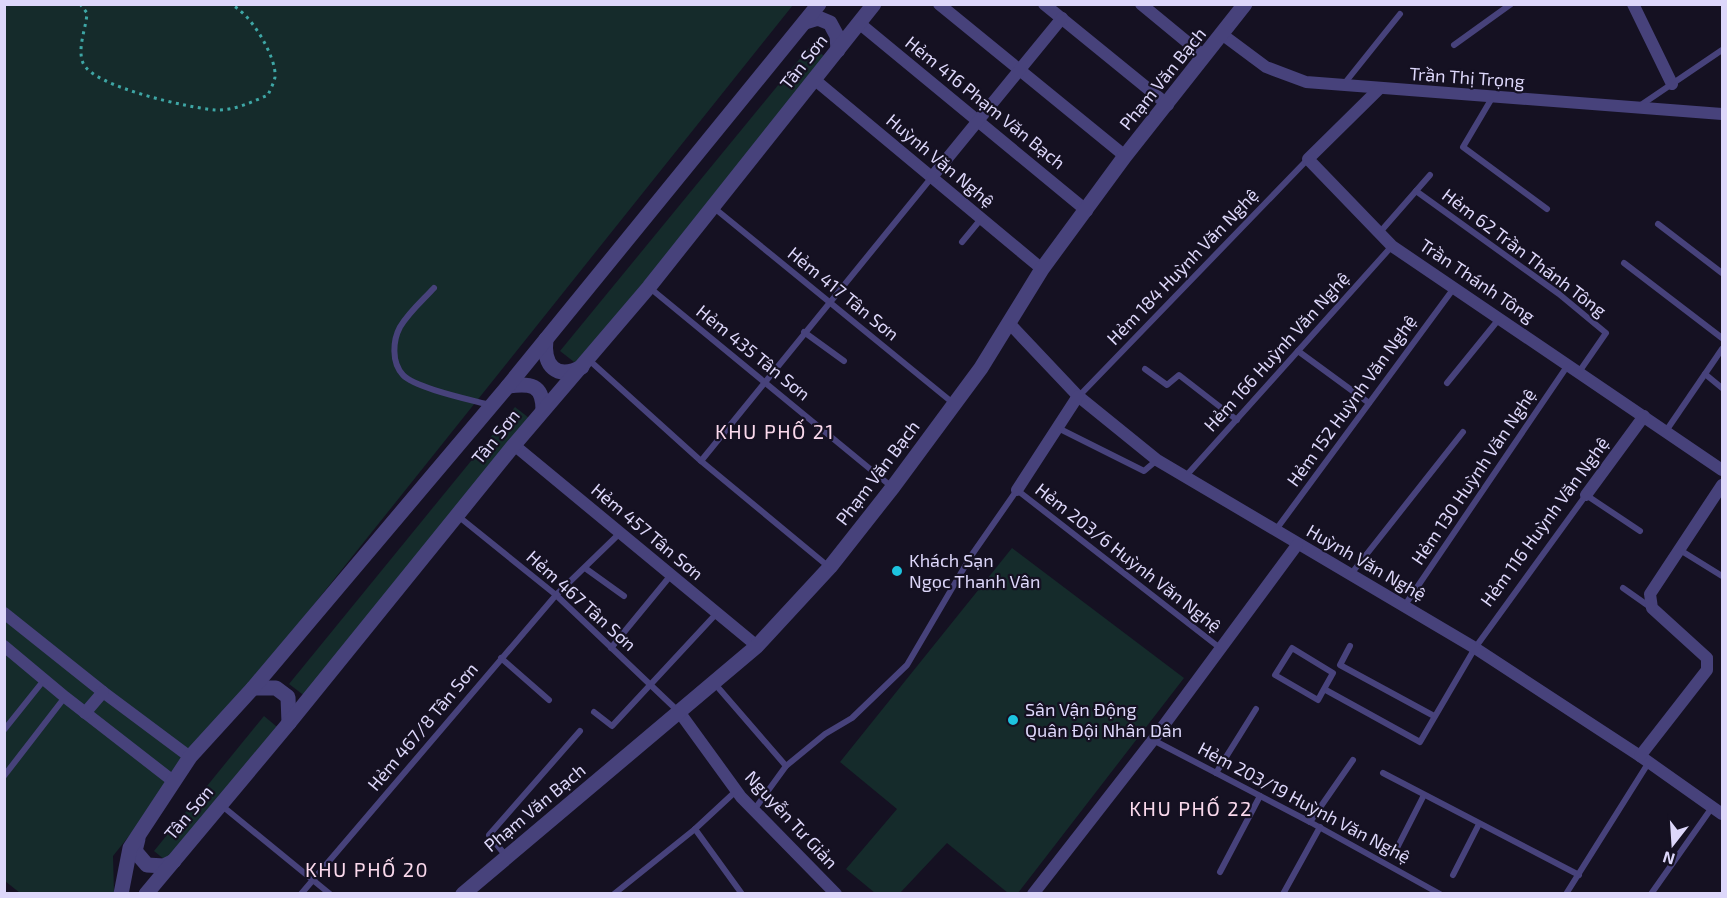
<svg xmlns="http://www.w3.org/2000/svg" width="1727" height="898" font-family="'Exo 2',sans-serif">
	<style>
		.green { fill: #152b2b }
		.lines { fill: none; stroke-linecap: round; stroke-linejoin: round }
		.path { stroke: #3ea6a5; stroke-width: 3; stroke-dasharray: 3 4.5; stroke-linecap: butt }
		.service { stroke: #47427b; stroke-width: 6 }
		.minor { stroke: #47427b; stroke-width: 12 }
		.tertiary { stroke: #47427b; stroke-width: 15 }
		.poi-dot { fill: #1dc3df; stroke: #151122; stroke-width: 2 }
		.labels { text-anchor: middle; stroke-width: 4.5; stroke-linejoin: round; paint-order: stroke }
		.street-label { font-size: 18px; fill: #ddd7fa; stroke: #151122 }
		.poi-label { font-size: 18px; fill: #ddd7fa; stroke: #151122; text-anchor: start }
		.neighbourhood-label { font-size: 20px; letter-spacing: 1.5px; fill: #fad9ec; stroke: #151122 }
	</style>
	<rect width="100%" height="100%" fill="#151122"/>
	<g class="green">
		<path d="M4 5H793L113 856 114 893H20L5 881Z"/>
		<path d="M811 45 830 61 583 369 560 351Z"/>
		<path d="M515 407 538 425 310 700 289 684Z"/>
		<path d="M1012 548 1184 678 1018 893H1008L947 843 900 893H875L846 869 897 809 840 762Z"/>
		<path d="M264 716 282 731 171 865 154 851Z"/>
	</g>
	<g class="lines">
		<path class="path" d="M80 4 87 13C86 29 77 48 83 63 93 87 190 108 215 110 233 111 252 102 268 95 270 90 274 83 275 77 277 57 249 10 229 4"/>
		<g class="service">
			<path d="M1454 45 1511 4"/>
			<path d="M1344 84 1400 14"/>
			<path d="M1492 98 1463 147 1547 209"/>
			<path d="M1638 107 1722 50"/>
			<path d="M1416 191 1559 294 1606 333 1579 372"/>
			<path d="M713 207 953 403"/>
			<path d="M1658 224 1722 273"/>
			<path d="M1381 231 1430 175"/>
			<path d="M962 242 981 219"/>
			<path d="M1624 263 1722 338"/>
			<path d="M434 288C423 300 409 312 400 327 393 340 391 362 403 375 415 388 472 400 490 405"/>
			<path d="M650 288 892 487"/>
			<path d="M804 332 844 361"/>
			<path d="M1298 351 1369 403"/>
			<path d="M589 360 701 461 829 567"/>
			<path d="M1145 369 1167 385 1179 375 1237 420"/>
			<path d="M1705 374 1722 388"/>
			<path d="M1447 383 1499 319"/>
			<path d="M1079 396 1308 159"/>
			<path d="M1058 428 1144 471 1157 460"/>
			<path d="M1666 431 1722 349"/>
			<path d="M701 461 932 177"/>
			<path d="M1185 477 1392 246"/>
			<path d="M458 516 556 595 679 712"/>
			<path d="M1275 531 1454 288"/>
			<path d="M1680 550 1722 576"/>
			<path d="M585 568 624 596"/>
			<path d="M1351 574 1463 432"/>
			<path d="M1623 588 1650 607"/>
			<path d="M1405 605 1568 365"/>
			<path d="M1350 646 1340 665 1434 716"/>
			<path d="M611 648 671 575"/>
			<path d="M501 658 549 700"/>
			<path d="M715 684 786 766"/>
			<path d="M1324 689 1333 673 1292 648 1275 675 1318 700 1324 689 1420 742 1475 648 1586 495 1640 531"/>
			<path d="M594 712 612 726 716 614"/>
			<path d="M4 730 44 680"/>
			<path d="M1153 740 1310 822 1440 894"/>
			<path d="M1216 773 1256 709"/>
			<path d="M1383 773 1579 875"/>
			<path d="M4 776 65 697"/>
			<path d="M221 805 330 894"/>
			<path d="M754 810 786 766 825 734 852 718 907 665 971 556 1017 490 1220 648"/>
			<path d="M1310 822 1353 760"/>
			<path d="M695 829 742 894"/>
			<path d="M1397 848 1424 795"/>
			<path d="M506 856 489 835 580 731"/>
			<path d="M1220 872 1260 796"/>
			<path d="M1453 875 1479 824"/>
			<path d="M301 894 556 595 621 532"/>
			<path d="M614 894 695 829 736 791"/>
			<path d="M1283 894 1320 827"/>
			<path d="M1566 894 1649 762"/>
			<path d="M1651 894 1713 806"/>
		</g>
		<g class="minor">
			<path d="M939 4 1125 156"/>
			<path d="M1044 4 1168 105"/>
			<path d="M1141 4 1204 56"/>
			<path d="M1633 4 1672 84"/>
			<path d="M859 23 1087 211"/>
			<path d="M1223 35 1266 67 1306 82 1722 114"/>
			<path d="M815 80 1042 269"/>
			<path d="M1379 89 1308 159 1392 246 1722 470"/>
			<path d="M932 177 1062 18"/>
			<path d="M1009 323 1078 396 1157 460 1475 648 1640 756 1722 814"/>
			<path d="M514 445 757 646"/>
			<path d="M1017 490 1078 396"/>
			<path d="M1586 495 1644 416"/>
			<path d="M4 613 103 692 190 757"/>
			<path d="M4 646 65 697 173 781"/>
			<path d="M85 713 103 692"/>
			<path d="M680 713 741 797 836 894"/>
			<path d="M1640 756 1707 670V658L1652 608 1650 594 1722 485"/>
			<path d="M1033 894 1153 740 1297 545"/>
		</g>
		<g class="tertiary">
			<path d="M805 22 818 18 830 23 837 36 838 50"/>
			<path d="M546 339C543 366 556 380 582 367"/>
			<path d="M508 386C530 383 543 384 543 410"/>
			<path d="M253 688H276L288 697 289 723"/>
			<path d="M138 839 135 851 147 865 164 866 174 861"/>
			<path d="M121 894 130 848 190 757 253 688 508 386 819 4"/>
			<path d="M146 894 289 723 514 445 649 287 874 4"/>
			<path d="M463 894 757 646 830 567 893 487 981 368 1042 269 1125 156 1245 4"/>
		</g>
	</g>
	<g class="poi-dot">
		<circle cx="897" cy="571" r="6"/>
		<circle cx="1013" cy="720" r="6"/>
	</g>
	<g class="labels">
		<g class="street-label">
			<text transform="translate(804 62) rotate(-52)" y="6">Tân Sơn</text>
			<text transform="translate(1467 78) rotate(4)" y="6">Trần Thị Trọng</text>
			<text transform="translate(1163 79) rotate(-51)" y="6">Phạm Văn Bạch</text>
			<text transform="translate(985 103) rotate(39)" y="6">Hẻm 416 Phạm Văn Bạch</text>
			<text transform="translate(940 161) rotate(40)" y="6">Huỳnh Văn Nghệ</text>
			<text transform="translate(1524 253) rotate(37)" y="6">Hẻm 62 Trần Thánh Tông</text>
			<text transform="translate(1183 267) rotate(-46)" y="6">Hẻm 184 Huỳnh Văn Nghệ</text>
			<text transform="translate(1477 281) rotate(34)" y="6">Trần Thánh Tông</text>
			<text transform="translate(843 294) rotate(39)" y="6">Hẻm 417 Tân Sơn</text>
			<text transform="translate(1277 352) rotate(-48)" y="6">Hẻm 166 Huỳnh Văn Nghệ</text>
			<text transform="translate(753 353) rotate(39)" y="6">Hẻm 435 Tân Sơn</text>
			<text transform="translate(1352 401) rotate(-54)" y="6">Hẻm 152 Huỳnh Văn Nghệ</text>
			<text transform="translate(496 437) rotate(-51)" y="6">Tân Sơn</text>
			<text transform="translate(878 473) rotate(-53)" y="6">Phạm Văn Bạch</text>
			<text transform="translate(1474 477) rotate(-56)" y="6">Hẻm 130 Huỳnh Văn Nghệ</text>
			<text transform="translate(1545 522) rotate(-54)" y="6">Hẻm 116 Huỳnh Văn Nghệ</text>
			<text transform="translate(647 532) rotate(40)" y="6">Hẻm 457 Tân Sơn</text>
			<text transform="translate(1128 558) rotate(38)" y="6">Hẻm 203/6 Huỳnh Văn Nghệ</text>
			<text transform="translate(1366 563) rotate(30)" y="6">Huỳnh Văn Nghệ</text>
			<text transform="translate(581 601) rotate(42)" y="6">Hẻm 467 Tân Sơn</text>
			<text transform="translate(423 727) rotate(-50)" y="6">Hẻm 467/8 Tân Sơn</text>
			<text transform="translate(1304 803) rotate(28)" y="6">Hẻm 203/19 Huỳnh Văn Nghệ</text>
			<text transform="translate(535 808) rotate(-40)" y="6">Phạm Văn Bạch</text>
			<text transform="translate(189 813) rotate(-50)" y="6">Tân Sơn</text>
			<text transform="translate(791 820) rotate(47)" y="6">Nguyễn Tư Giản</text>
		</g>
		<g class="poi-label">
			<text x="909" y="567">Khách Sạn<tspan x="909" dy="21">Ngọc Thanh Vân</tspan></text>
			<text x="1025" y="716">Sân Vận Động<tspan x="1025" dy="21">Quân Đội Nhân Dân</tspan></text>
		</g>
		<g class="neighbourhood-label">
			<text x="775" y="439">KHU PHỐ 21</text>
			<text x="1191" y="816">KHU PHỐ 22</text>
			<text x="367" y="877">KHU PHỐ 20</text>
		</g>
	</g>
	<rect width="1727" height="898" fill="none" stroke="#ddd7fa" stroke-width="12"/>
	<g transform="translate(1673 844) rotate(197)" stroke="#151122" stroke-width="4.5" paint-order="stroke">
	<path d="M0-4.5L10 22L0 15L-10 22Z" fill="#ddd7fa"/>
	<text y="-9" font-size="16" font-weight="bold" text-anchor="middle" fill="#ddd7fa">N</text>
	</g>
</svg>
